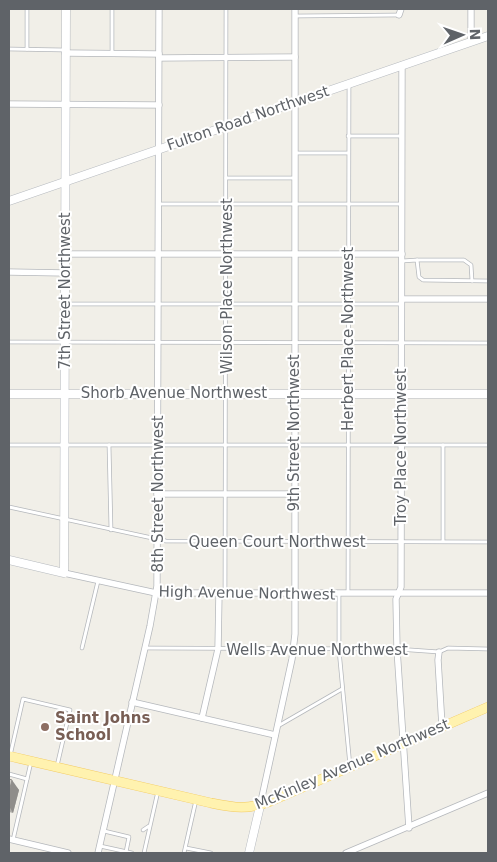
<svg xmlns="http://www.w3.org/2000/svg" width="497" height="862" font-family="'DejaVu Sans',sans-serif">
	<style>
		.lines { fill: none; stroke-linecap: round; stroke-linejoin: round }
		.lane-casing { stroke: #b5b8bc; stroke-width: 4.5 }
		.street-casing { stroke: #b5b8bc; stroke-width: 7 }
		.secondary-casing { stroke: #b6babf; stroke-width: 9 }
		.primary-casing { stroke: #f2c960; stroke-width: 10 }
		.lane { stroke: #fff; stroke-width: 3 }
		.street { stroke: #fff; stroke-width: 5.5 }
		.secondary { stroke: #fff; stroke-width: 8 }
		.primary { stroke: #fff2af; stroke-width: 9 }
		.wall { fill: #afaea9 }
		.shaded-wall { fill: #8f8d8a }
		.building { fill: #cccac5; stroke: #8f8d8a }
		.education-dot { fill: #8d6e63; stroke: #fff; stroke-width: 2 }
		.labels { text-anchor: middle; stroke-width: 4; stroke-linejoin: round; paint-order: stroke }
		.street-label { font-size: 15px; fill: #5f6368; stroke: #fff }
		.education-label { font-size: 15px; font-weight: bold; fill: #785e54; stroke: #fff; text-anchor: start }
	</style>
	<rect width="100%" height="100%" fill="#f1efe8"/>
	<g class="lines">
		<defs>
			<g id="lane">
				<path d="M296 16 399 15"/>
				<path d="M9 49 65 50"/>
				<path d="M27 49V9"/>
				<path d="M112 53V9"/>
				<path d="M348 136H402"/>
				<path d="M295 153H348"/>
				<path d="M226 178H294"/>
				<path d="M159 204H402"/>
				<path d="M417 260H464L471 265 472 281"/>
				<path d="M402 261 417 260 419 277 423 280 488 281"/>
				<path d="M66 304H402"/>
				<path d="M9 342 488 343"/>
				<path d="M9 445H488"/>
				<path d="M109 445 111 530"/>
				<path d="M443 445V541"/>
				<path d="M9 507 166 541 488 542"/>
				<path d="M225 592 226 9"/>
				<path d="M348 593 349 85"/>
				<path d="M339 594V650L350 766"/>
				<path d="M82 648 98 581"/>
				<path d="M145 648 397 649 439 652 448 648 488 649"/>
				<path d="M278 726 342 689"/>
				<path d="M10 756 23 699 70 710 57 766"/>
				<path d="M9 774 27 779"/>
				<path d="M143 830 149 826"/>
				<path d="M104 831 129 837 126 852"/>
				<path d="M13 840 31 762"/>
				<path d="M100 846 132 853"/>
				<path d="M186 848 211 853"/>
				<path d="M144 853 158 791"/>
				<path d="M184 853 196 800"/>
			</g>
			<g id="street">
				<path d="M471 9V42"/>
				<path d="M399 15 401 9"/>
				<path d="M65 53 159 54"/>
				<path d="M159 58 295 57"/>
				<path d="M402 65 401 587 396 599 397 649 409 828"/>
				<path d="M9 104 159 105"/>
				<path d="M65 254H402"/>
				<path d="M9 272 65 273"/>
				<path d="M402 299H488"/>
				<path d="M157 494H294"/>
				<path d="M64 573 156 593H488"/>
				<path d="M439 652 438 660 442 726"/>
				<path d="M132 702 275 735"/>
				<path d="M202 718 218 649 219 593"/>
				<path d="M260 806 292 659 295 634V9"/>
				<path d="M9 839 68 853"/>
				<path d="M98 853 150 626 157 586 159 9"/>
				<path d="M346 853 488 793"/>
			</g>
			<g id="secondary">
				<path d="M9 201 488 36"/>
				<path d="M9 394H488"/>
				<path d="M9 560 64 573 66 9"/>
				<path d="M249 853 260 806"/>
			</g>
			<path id="primary" d="M9 756 211 803C235 808 248 810 271 801L488 707"/>
		</defs>
		<use href="#lane" class="lane-casing"/>
		<use href="#street" class="street-casing"/>
		<use href="#secondary" class="secondary-casing"/>
		<use href="#primary" class="primary-casing"/>
		<use href="#lane" class="lane"/>
		<use href="#street" class="street"/>
		<use href="#secondary" class="secondary"/>
		<use href="#primary" class="primary"/>
	</g>
	<path class="wall" d="M9 779 19 790 13 813 9 812Z"/>
	<path class="shaded-wall" d="M12 780 19 790 13 813 9 806V792Z"/>
	<path class="building" d="M9 779 12 780 9 792Z"/>
	<circle class="education-dot" cx="45" cy="727" r="5"/>
	<g class="labels">
		<g class="street-label">
			<text transform="translate(248 118) rotate(-19)" y="5">Fulton Road Northwest</text>
			<text transform="translate(227 286) rotate(-90)" y="5">Wilson Place Northwest</text>
			<text transform="translate(65 291) rotate(-90)" y="5">7th Street Northwest</text>
			<text transform="translate(348 339) rotate(-90)" y="5">Herbert Place Northwest</text>
			<text x="174" y="398">Shorb Avenue Northwest</text>
			<text transform="translate(294 433) rotate(-90)" y="5">9th Street Northwest</text>
			<text transform="translate(401 447) rotate(-90)" y="5">Troy Place Northwest</text>
			<text transform="translate(158 494) rotate(-90)" y="5">8th Street Northwest</text>
			<text x="277" y="547">Queen Court Northwest</text>
			<text transform="translate(247 593) rotate(1)" y="5">High Avenue Northwest</text>
			<text x="317" y="655">Wells Avenue Northwest</text>
			<text transform="translate(352 764) rotate(-23)" y="5">McKinley Avenue Northwest</text>
		</g>
		<g class="education-label">
			<text x="55" y="723">Saint Johns<tspan x="55" dy="17">School</tspan></text>
		</g>
	</g>
	<rect width="497" height="862" fill="none" stroke="#5f6368" stroke-width="20"/>
	<g transform="translate(462 35) rotate(88)" stroke="#ffffff" stroke-width="4" paint-order="stroke">
	<path d="M0-4L9 19L0 12L-9 19Z" fill="#5f6368"/>
	<text y="-8" font-size="14" font-weight="bold" text-anchor="middle" fill="#5f6368">N</text>
	</g>
</svg>
